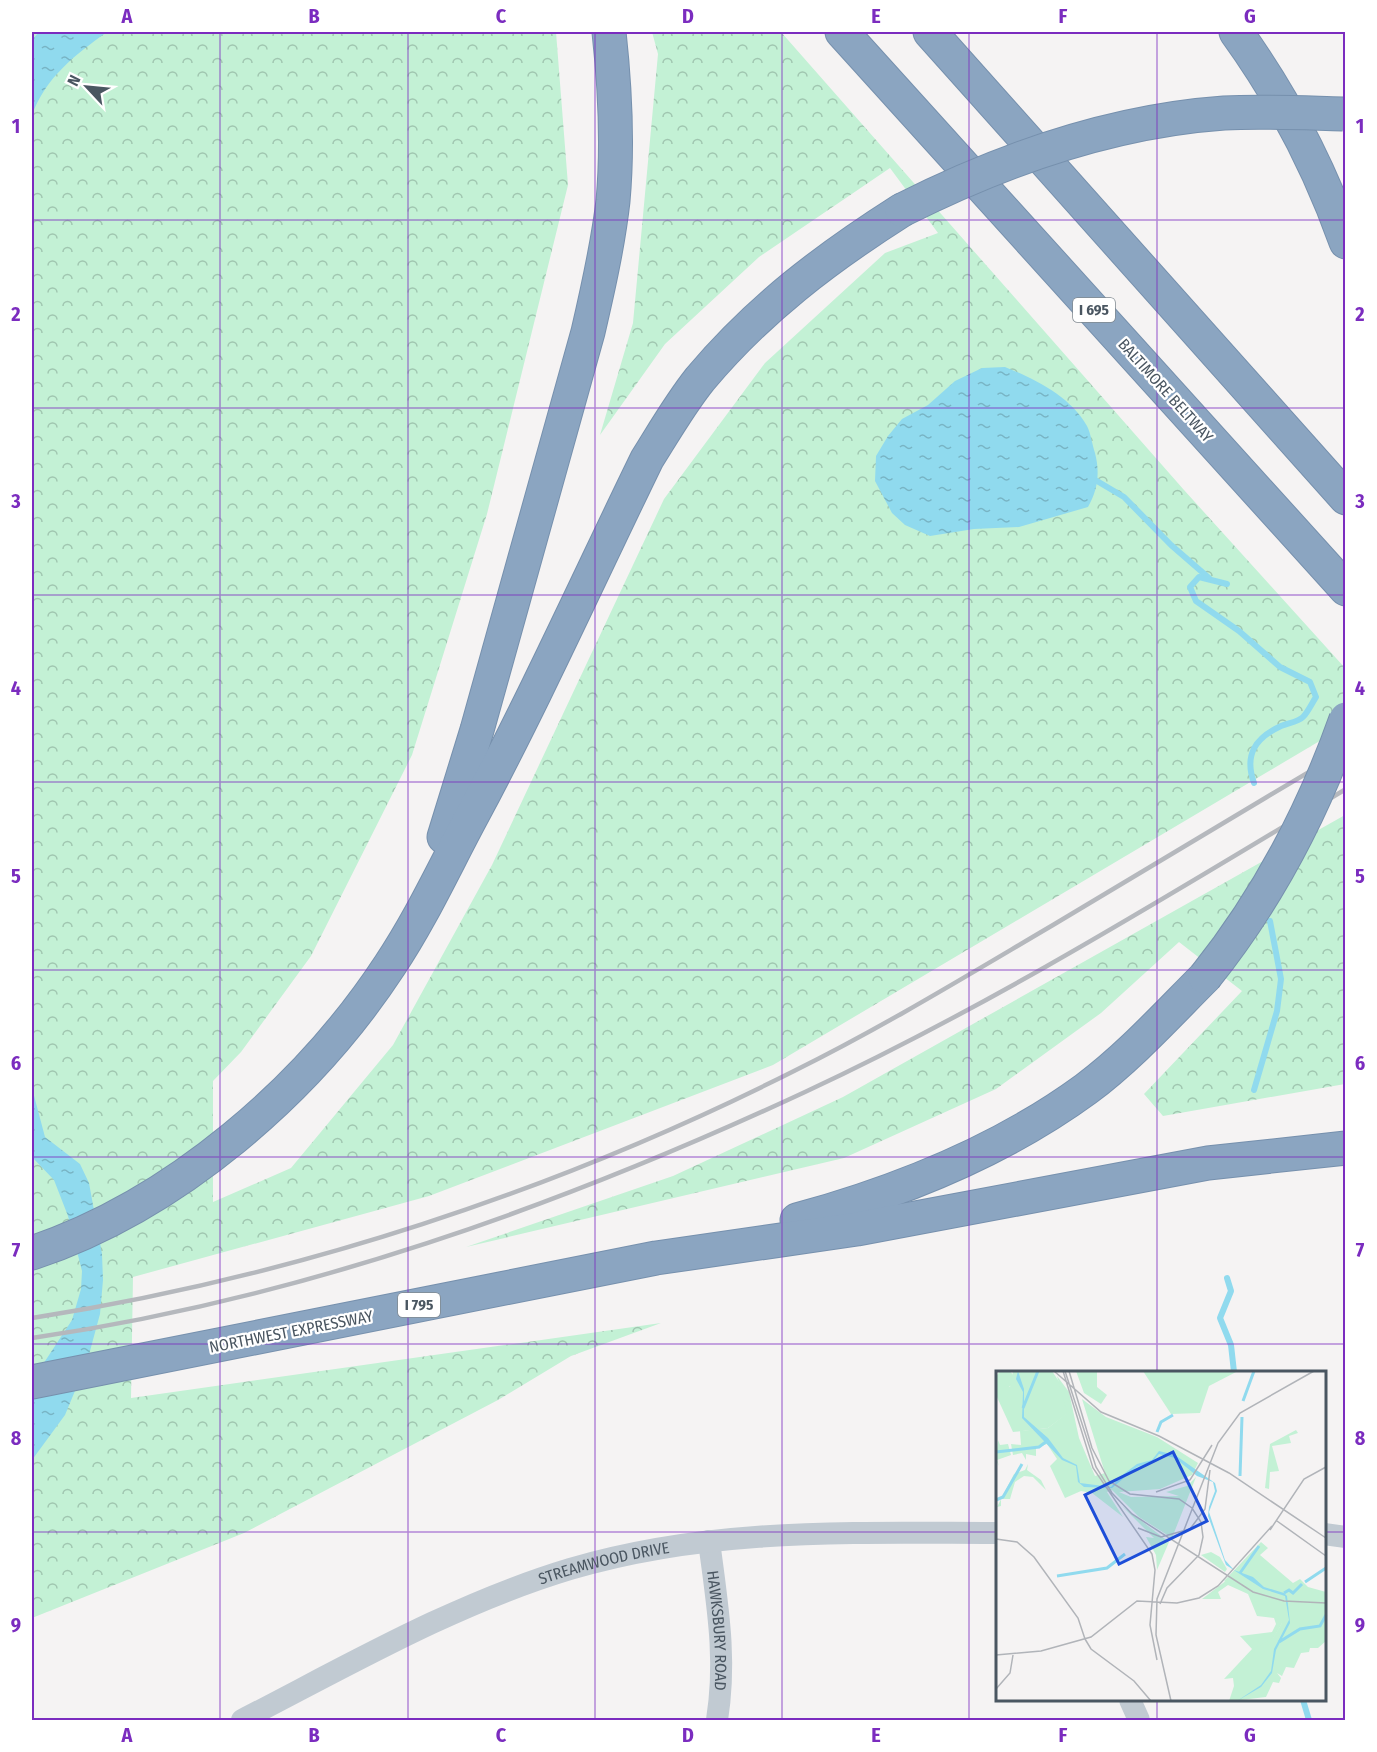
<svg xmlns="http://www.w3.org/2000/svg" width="1377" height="1752" font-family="'Fira Sans Condensed',sans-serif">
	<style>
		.park { fill: url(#park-crowns) }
		.water { fill: url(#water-ripples) }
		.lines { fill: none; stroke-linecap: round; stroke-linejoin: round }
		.stream { stroke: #90daee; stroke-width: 6 }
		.motorway-casing { stroke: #7690ad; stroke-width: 35 }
		.minor { stroke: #c1cad2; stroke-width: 22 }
		.motorway { stroke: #8ba5c1; stroke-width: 33 }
		.rail { stroke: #b5b8bd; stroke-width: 4.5 }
		.motorway-bridge-casing { stroke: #7690ad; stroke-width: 35; stroke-linecap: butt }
		.motorway-bridge { stroke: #8ba5c1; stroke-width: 33 }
		.grid { fill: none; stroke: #7b2cbf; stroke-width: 1.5; stroke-opacity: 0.55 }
		.labels { text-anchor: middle; stroke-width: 4.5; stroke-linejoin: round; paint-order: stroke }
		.shield { fill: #fff; stroke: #808990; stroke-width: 1.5 }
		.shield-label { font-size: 15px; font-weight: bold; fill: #4a5661 }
		.street-label { font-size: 16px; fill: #4a5661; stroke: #fff }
		.inset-river { fill: none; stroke: #90daee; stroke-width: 3 }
		.inset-road { fill: none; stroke: #b1b4b9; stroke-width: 1.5 }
		.view { fill: #1d4ed8; fill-opacity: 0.15; stroke: #1d4ed8; stroke-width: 3 }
		.inset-edge { fill: none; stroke: #4a5661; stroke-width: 3 }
		.neatline { fill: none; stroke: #7b2cbf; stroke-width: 2 }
		.grid-label { font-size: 20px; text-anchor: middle; font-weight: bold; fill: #7b2cbf }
	</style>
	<defs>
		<pattern id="park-crowns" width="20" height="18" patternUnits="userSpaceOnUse" patternTransform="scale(1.5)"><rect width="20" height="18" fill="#c3f1d5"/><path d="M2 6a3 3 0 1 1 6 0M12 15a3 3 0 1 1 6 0" fill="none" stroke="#a0c6b0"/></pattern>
		<pattern id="water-ripples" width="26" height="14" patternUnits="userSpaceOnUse" patternTransform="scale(1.5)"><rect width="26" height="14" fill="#90daee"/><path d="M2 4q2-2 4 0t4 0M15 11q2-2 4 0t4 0" fill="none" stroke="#78b4c4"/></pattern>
	</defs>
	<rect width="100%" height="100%" fill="#f5f3f3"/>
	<g class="park">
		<path d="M32 32H556L568 185 487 514 412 755 311 956 241 1052 213 1081V1202L291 1168 393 1045 492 865 664 499 765 363 885 253 938 233 890 168 759 257 665 344 600 435 633 323 658 54 652 32H781L1184 490 1345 668V726L773 1065 429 1196 133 1277 131 1398 661 1323 571 1356 498 1400 244 1533 32 1618Z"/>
		<path d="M1345 815V1084L1163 1116 1144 1094 1242 991 1179 942 1101 1013 996 1089 844 1158 466 1247 673 1176 843 1097Z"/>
	</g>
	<g class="water">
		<path d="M39 32H107C75 55 46 77 32 115V40Z"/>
		<path d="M1005 367C1035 379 1071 397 1087 426 1091 434 1092 444 1095 453 1100 472 1098 490 1088 507L1019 527 974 529 930 536 905 525 892 513 875 481 876 456 888 436 902 419 928 405 955 381 982 368Z"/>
		<path d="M32 1088 45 1137 80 1164 89 1183 102 1254 103 1280 100 1314 87 1362 65 1415 32 1460V1381L72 1320 81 1289 82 1271 68 1216 54 1180 32 1157Z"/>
	</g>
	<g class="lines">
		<g class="stream">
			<path d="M1097 481 1124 497 1171 545 1209 578"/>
			<path d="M1227 584 1199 577 1190 587 1196 601 1239 631 1280 667 1310 682 1316 697C1312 703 1308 712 1303 717 1298 722 1288 723 1281 726 1255 738 1244 755 1254 783"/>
			<path d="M1254 1090 1277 1011 1281 979 1270 921"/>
			<path d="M1227 1278 1231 1291 1220 1318 1231 1345 1234 1372"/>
			<path d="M1303 1700 1309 1720"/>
		</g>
		<defs>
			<g id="motorway">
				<path d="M842 32 1346 589"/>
				<path d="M930 32 1346 498"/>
				<path d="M1236 32C1283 97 1319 166 1346 242"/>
				<path d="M444 837 477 730 588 332C598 289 608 245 613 201 618 146 615 87 609 32"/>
				<path d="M797 1220C899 1192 1000 1152 1086 1089 1129 1057 1167 1015 1205 977"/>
				<path d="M32 1253C175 1205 308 1090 390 965 422 917 446 864 473 814 535 698 589 578 647 459 664 432 680 404 700 379 759 309 825 259 902 210"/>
				<path d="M32 1382 656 1258 857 1229 1208 1163 1346 1148"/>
			</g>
		</defs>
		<use href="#motorway" class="motorway-casing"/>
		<g class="minor">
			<path d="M1324 1534 1346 1537"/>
			<path id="s1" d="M709 1541C717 1604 727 1657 717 1720"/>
			<path d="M1130 1700 1139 1720"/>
			<path id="s2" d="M242 1720C349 1665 454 1604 570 1569 712 1527 852 1533 998 1533"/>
		</g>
		<use href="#motorway" class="motorway"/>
		<g class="rail">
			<path d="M32 1318C295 1277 556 1191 794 1071 883 1027 968 975 1053 925 1150 867 1248 808 1346 750"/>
			<path d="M32 1338C300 1299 560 1206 805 1092 992 1005 1169 895 1346 789"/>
		</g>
		<defs>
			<g id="motorway-bridge">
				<path d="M902 210C1003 159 1111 121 1224 113 1264 111 1303 113 1343 114"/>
				<path d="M1205 977C1267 900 1313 812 1346 719"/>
			</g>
		</defs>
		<use href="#motorway-bridge" class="motorway-bridge-casing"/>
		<use href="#motorway-bridge" class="motorway-bridge"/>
	</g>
	<path class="grid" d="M220 32V1720M408 32V1720M595 32V1720M782 32V1720M969 32V1720M1157 32V1372M32 220H1346M32 408H1346M32 595H1346M32 782H1346M32 970H1346M32 1157H1346M32 1344H1346M32 1532H998M1324 1532H1346M1157 1700V1720"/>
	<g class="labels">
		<g class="shield">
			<rect x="1073" y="298" width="42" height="24" rx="4.5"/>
			<rect x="398" y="1293" width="42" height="24" rx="4.5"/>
		</g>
		<g class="shield-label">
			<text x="1094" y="315">I 695</text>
			<text x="419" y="1310">I 795</text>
		</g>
		<g class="street-label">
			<text transform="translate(1166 390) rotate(48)" y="6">BALTIMORE BELTWAY</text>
			<text transform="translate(291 1331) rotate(-11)" y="6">NORTHWEST EXPRESSWAY</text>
			<text dy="6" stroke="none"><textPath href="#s2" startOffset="396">STREAMWOOD DRIVE</textPath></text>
			<text dy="6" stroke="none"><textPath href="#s1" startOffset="90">HAWKSBURY ROAD</textPath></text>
		</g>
	</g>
	<g transform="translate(996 1371)">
		<rect width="330" height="330" fill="#f5f3f3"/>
		<path d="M0 8a9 9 0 1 1 18 0a9 9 0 1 1-18 0ZM147 0H242L213 15 204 42 175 43ZM215 181 224 186 231 198 229 201 205 184Z" fill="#c3f1d5"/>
		<path d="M17 0H56L66 15 72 42 52 57 17 61 0 24V11L14 16ZM80 0H101V16L111 24 105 33 88 22ZM300 59 302 62 293 65 295 72 276 75 283 100 274 101 273 118 269 117 274 73ZM231 209 292 242 241 330H233L238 315 237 307 228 308 256 278 244 265 276 261 280 253 278 247 261 245 252 223 232 214 222 221 225 228H206Z" fill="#c3f1d5"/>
		<path d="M61 5 73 21 83 67 99 105 109 102 86 28 110 46 161 66 202 92 196 104 164 118 123 121 135 126 183 125 170 121 191 115 200 106 176 167 143 146 116 119 111 121 127 146 96 122 85 120 69 127 54 95 61 88 51 73 40 77V85L30 83V89L26 82 17 84 15 73 25 74 24 60 52 57 71 42ZM2 69 4 74 12 73 15 84 1 89 3 95 0 89ZM32 93 31 99 45 109 50 119 37 106 28 105 19 111 14 128H5V135L1 136 18 103 29 99ZM126 135 173 171 161 199 160 184 150 166 158 167ZM265 171 272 177 264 184 297 212 304 208 312 216 330 221V270L322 277H314L313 281 305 282 298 297 290 296 286 305 281 302 285 307 283 312 277 311 270 326 236 330 242 317 241 299 261 276 277 267 286 252V246L265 239 253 223 228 210Z" fill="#c3f1d5"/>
		<path d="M22 0 28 18V46L52 67 67 87 81 94 84 112 115 116 125 105 141 93 156 89 163 80 179 84 219 112 221 120 213 141 229 189 238 199 257 206 268 216 288 222 291 225 294 252 280 279 276 302 265 316 241 330 265 314 275 300 278 278 293 249 289 225 267 218 230 194 212 145 213 136 219 120 217 111 201 105 179 87 163 83 157 90 141 96 116 117 88 116 82 111 80 95 66 89 26 47 27 21 20 8Z" fill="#90daee"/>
		<path class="inset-river" d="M247 30 258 0M27 37 42 0M161 61 165 51 177 44M0 81 43 76 51 70M244 105 246 46M0 129 7 126 26 93M244 202 263 175M61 205 111 197 129 183M309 211 330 197M288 222 293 219 297 222 306 213M283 271 304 258 324 255 330 244"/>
		<path class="inset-road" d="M58 0 105 41 163 65 233 102 330 167M67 0 97 97 156 183 159 199 154 254 161 289M69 0 100 96 116 122 136 143 257 221 288 230 330 232M73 0 96 77 113 110 134 123 183 128 196 137 205 151 207 166 203 184 171 217 164 233M160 121 194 109 216 74M281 150 330 185M142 157 165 166 194 158 209 138 214 99M274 159 308 108 330 96M0 168 21 171 38 186 82 247 89 268M89 268 95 278 138 310 155 330M0 284 45 280 95 266 141 230 181 232 203 227 222 215 276 155M0 318 14 302 17 284M175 330 160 264 161 228 222 72 244 42 318 0"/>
		<path class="view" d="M177 81 211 150 123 193 89 124Z"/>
		<rect width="330" height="330" class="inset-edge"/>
	</g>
	<rect width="1377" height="1752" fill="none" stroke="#ffffff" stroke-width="66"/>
	<g transform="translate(87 87) rotate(296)" stroke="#ffffff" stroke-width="4.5" paint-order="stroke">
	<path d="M0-4.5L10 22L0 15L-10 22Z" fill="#4a5661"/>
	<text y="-9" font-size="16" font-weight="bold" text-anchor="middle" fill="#4a5661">N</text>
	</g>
	<rect x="33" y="33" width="1311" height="1686" class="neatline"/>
	<g class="grid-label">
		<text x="127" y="23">A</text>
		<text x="314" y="23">B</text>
		<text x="501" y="23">C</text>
		<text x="688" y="23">D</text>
		<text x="876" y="23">E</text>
		<text x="1063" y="23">F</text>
		<text x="1250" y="23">G</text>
		<text x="16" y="133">1</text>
		<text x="1360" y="133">1</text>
		<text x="16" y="321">2</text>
		<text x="1360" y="321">2</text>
		<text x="16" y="508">3</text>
		<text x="1360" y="508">3</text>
		<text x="16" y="695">4</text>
		<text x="1360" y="695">4</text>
		<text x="16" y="883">5</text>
		<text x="1360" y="883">5</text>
		<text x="16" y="1070">6</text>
		<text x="1360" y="1070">6</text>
		<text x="16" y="1257">7</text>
		<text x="1360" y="1257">7</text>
		<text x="16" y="1445">8</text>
		<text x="1360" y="1445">8</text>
		<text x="16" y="1632">9</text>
		<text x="1360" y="1632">9</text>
		<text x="127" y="1742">A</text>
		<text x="314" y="1742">B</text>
		<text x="501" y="1742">C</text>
		<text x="688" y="1742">D</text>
		<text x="876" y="1742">E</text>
		<text x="1063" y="1742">F</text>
		<text x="1250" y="1742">G</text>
	</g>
</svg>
